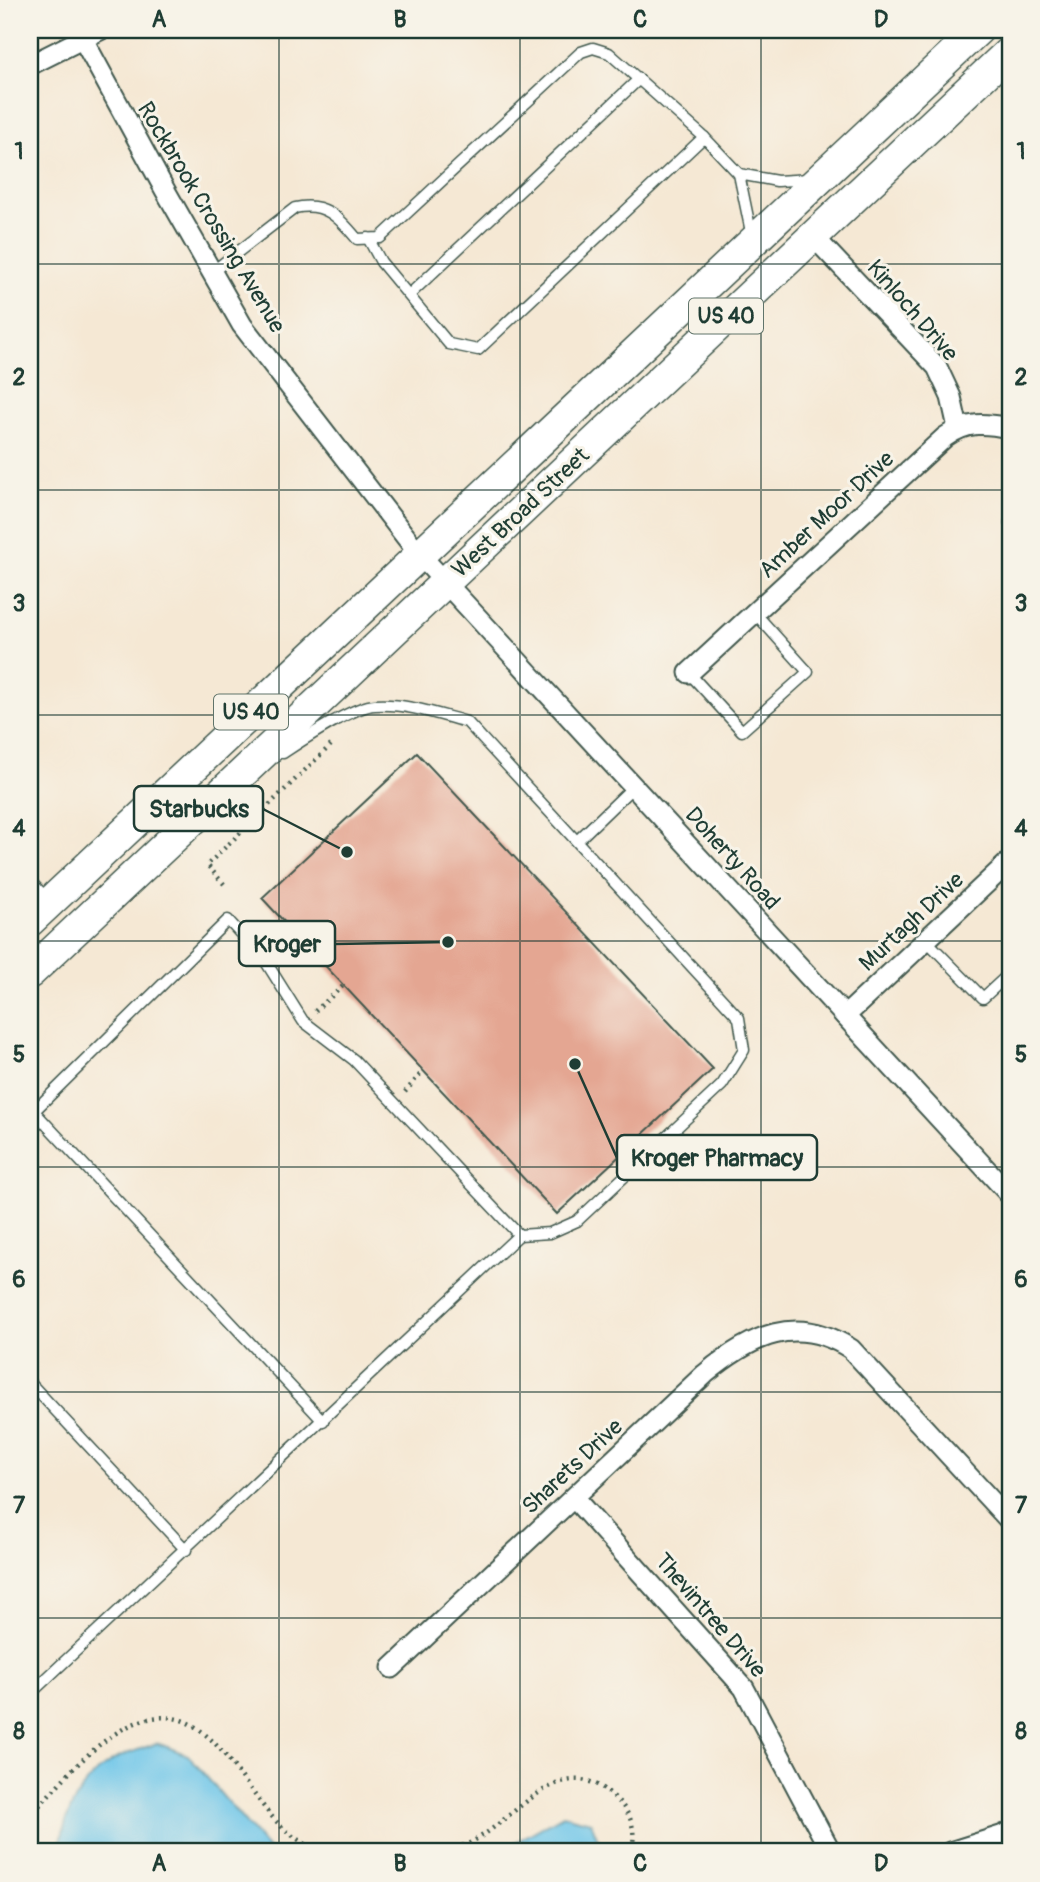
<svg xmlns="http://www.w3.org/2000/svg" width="1040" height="1882" font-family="Pangolin,sans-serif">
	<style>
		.water { fill: #6bc5e9; stroke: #45818e; stroke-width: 2 }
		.building { fill: #e4a692 }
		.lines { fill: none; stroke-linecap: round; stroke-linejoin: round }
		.lane-casing { stroke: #3f574c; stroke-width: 13 }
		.street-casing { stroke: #3f574c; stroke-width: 23 }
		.primary-casing { stroke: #3f574c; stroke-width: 33 }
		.path { stroke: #3f574c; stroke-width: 4.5; stroke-dasharray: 2 5; stroke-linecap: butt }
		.lane { stroke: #fff; stroke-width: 10 }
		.street { stroke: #fff; stroke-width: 19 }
		.primary { stroke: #fff; stroke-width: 30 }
		.grid { fill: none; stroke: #1f3d34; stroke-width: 2; stroke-opacity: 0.55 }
		.labels { text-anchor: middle; stroke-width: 6; stroke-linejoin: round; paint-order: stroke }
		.shield { fill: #f7f3e8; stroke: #60746a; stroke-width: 2 }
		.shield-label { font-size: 21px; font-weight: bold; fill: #1f3d34 }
		.street-label { font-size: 23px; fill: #1f3d34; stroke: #f7f3e8 }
		.leader { fill: none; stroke: #1f3d34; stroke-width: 2.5 }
		.callout-dot { fill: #1f3d34; stroke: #f7f3e8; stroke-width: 2.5 }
		.callout { fill: #f7f3e8; stroke: #1f3d34; stroke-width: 2.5 }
		.callout-label { font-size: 24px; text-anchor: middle; font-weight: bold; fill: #1f3d34 }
		.neatline { fill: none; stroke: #1f3d34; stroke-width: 2.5 }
		.grid-label { font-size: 23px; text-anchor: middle; font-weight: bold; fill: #1f3d34 }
	</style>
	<rect width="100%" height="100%" fill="#f7f3e8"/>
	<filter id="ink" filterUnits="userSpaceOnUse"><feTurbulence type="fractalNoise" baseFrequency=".0143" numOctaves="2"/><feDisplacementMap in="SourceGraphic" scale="14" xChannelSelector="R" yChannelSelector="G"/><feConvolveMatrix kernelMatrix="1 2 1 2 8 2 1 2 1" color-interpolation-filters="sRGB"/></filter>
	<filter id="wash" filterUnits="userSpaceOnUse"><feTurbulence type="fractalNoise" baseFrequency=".00686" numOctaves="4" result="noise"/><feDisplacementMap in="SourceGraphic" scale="28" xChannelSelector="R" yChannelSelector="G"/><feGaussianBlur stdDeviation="1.57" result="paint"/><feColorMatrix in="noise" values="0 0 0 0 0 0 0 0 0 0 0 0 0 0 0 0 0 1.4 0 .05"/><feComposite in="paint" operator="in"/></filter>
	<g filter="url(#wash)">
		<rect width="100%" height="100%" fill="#f5e8d4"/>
		<g class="water">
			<path d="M157 1743 188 1755 270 1852H59C64 1816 79 1781 112 1761 125 1753 143 1749 157 1743Z"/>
			<path d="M563 1815 591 1822 603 1852H499Z"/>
		</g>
		<g id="blocks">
			<path class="building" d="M417 753 713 1069 557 1214 262 898Z"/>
		</g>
	</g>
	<g filter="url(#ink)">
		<use href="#blocks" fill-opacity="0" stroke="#3f574c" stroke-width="2"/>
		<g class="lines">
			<defs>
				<g id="lane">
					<path d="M739 174 777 181 810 179"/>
					<path d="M368 238 381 262 449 344 478 350 704 137"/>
					<path d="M212 272 295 208C324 201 339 217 357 239L380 238 581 52 593 48 609 53 704 137 739 174 752 237"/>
					<path d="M409 295 639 79"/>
					<path d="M1010 522V524"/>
					<path d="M689 673 742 731 808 672 755 613"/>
					<path d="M283 753C303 740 353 706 375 705 406 703 437 714 467 722L739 1018 744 1050 722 1085 577 1221 550 1233 519 1235"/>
					<path d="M577 841 634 786"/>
					<path d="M30 881 47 899"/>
					<path d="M926 940 983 998 1010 973"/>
					<path d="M30 1107 323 1421"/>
					<path d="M30 1115 228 920 266 962 303 1021 354 1060 519 1235 30 1694"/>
					<path d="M30 1383 186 1550"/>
				</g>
				<g id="street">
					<path d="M78 30 165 190 242 325 419 554 1010 1195"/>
					<path d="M30 65 100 30"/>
					<path d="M812 235 937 367 951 397 958 428"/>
					<path d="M689 673 945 437C967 421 985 423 1010 428"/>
					<path d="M845 1016 1010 861"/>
					<path d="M574 1498 744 1688 831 1852"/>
					<path d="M392 1668 705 1374C751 1336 796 1313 851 1349L1010 1521"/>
					<path d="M1005 1834 1010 1852"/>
					<path d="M950 1852 1010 1833"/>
				</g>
				<g id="primary">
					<path d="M30 921 978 30"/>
					<path d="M30 973 1010 51"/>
				</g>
			</defs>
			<use href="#lane" class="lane-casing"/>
			<use href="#street" class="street-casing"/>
			<use href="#primary" class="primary-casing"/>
			<g class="path">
				<path d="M224 884 207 865 332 744"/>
				<path d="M315 1011 343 986"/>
				<path d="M405 1092 423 1071"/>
				<path d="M30 1816C66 1777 135 1686 197 1728 217 1742 229 1760 243 1779 263 1805 279 1832 310 1846 337 1859 379 1851 410 1851 429 1851 448 1852 467 1844 511 1826 559 1746 613 1796 632 1813 636 1828 632 1852"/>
			</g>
			<use href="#lane" class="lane"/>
			<use href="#street" class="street"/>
			<use href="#primary" class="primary"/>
		</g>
	</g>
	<path class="grid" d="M279 30V1852M520 30V1852M761 30V1852M30 264H1010M30 490H1010M30 715H1010M30 941H1010M30 1167H1010M30 1392H1010M30 1618H1010"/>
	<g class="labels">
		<g class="shield">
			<rect x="689" y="298.5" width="74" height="35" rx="5"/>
			<rect x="214" y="694.5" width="74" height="35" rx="5"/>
		</g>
		<g class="shield-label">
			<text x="726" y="323">US 40</text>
			<text x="251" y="719">US 40</text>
		</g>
		<g class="street-label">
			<text transform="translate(212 217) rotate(59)" y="8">Rockbrook Crossing Avenue</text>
			<text transform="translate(913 310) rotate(49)" y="8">Kinloch Drive</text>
			<text transform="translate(520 512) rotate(-43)" y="8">West Broad Street</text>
			<text transform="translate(826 514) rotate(-43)" y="8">Amber Moor Drive</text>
			<text transform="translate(733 858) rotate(48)" y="8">Doherty Road</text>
			<text transform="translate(911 921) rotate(-43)" y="8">Murtagh Drive</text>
			<text transform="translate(572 1466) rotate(-43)" y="8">Sharets Drive</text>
			<text transform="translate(711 1615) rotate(49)" y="8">Thevintree Drive</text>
		</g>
	</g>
	<path class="leader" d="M347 852L263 809M448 942L335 944M575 1064L617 1158"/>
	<g class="callout-dot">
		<circle cx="347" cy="852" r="7"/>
		<circle cx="448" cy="942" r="7"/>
		<circle cx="575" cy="1064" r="7"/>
	</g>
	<g class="callout">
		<rect x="134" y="786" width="129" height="45" rx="7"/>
		<rect x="239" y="921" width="96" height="45" rx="7"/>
		<rect x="617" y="1135" width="200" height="45" rx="7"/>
	</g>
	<g class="callout-label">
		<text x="199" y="817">Starbucks</text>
		<text x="287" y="952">Kroger</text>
		<text x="717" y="1166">Kroger Pharmacy</text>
	</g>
	<rect width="1040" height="1882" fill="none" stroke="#f7f3e8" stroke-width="77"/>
	<rect x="38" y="38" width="964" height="1805" class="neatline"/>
	<g class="grid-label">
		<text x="159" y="27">A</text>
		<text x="400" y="27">B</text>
		<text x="640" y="27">C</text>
		<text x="881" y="27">D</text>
		<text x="19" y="159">1</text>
		<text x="1021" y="159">1</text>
		<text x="19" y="385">2</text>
		<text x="1021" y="385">2</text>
		<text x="19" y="611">3</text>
		<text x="1021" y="611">3</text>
		<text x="19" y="836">4</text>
		<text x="1021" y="836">4</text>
		<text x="19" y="1062">5</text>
		<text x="1021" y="1062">5</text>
		<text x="19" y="1287">6</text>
		<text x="1021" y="1287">6</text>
		<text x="19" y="1513">7</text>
		<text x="1021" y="1513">7</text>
		<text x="19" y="1739">8</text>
		<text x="1021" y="1739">8</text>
		<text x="159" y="1871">A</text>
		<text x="400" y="1871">B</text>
		<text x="640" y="1871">C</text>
		<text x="881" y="1871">D</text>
	</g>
</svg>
